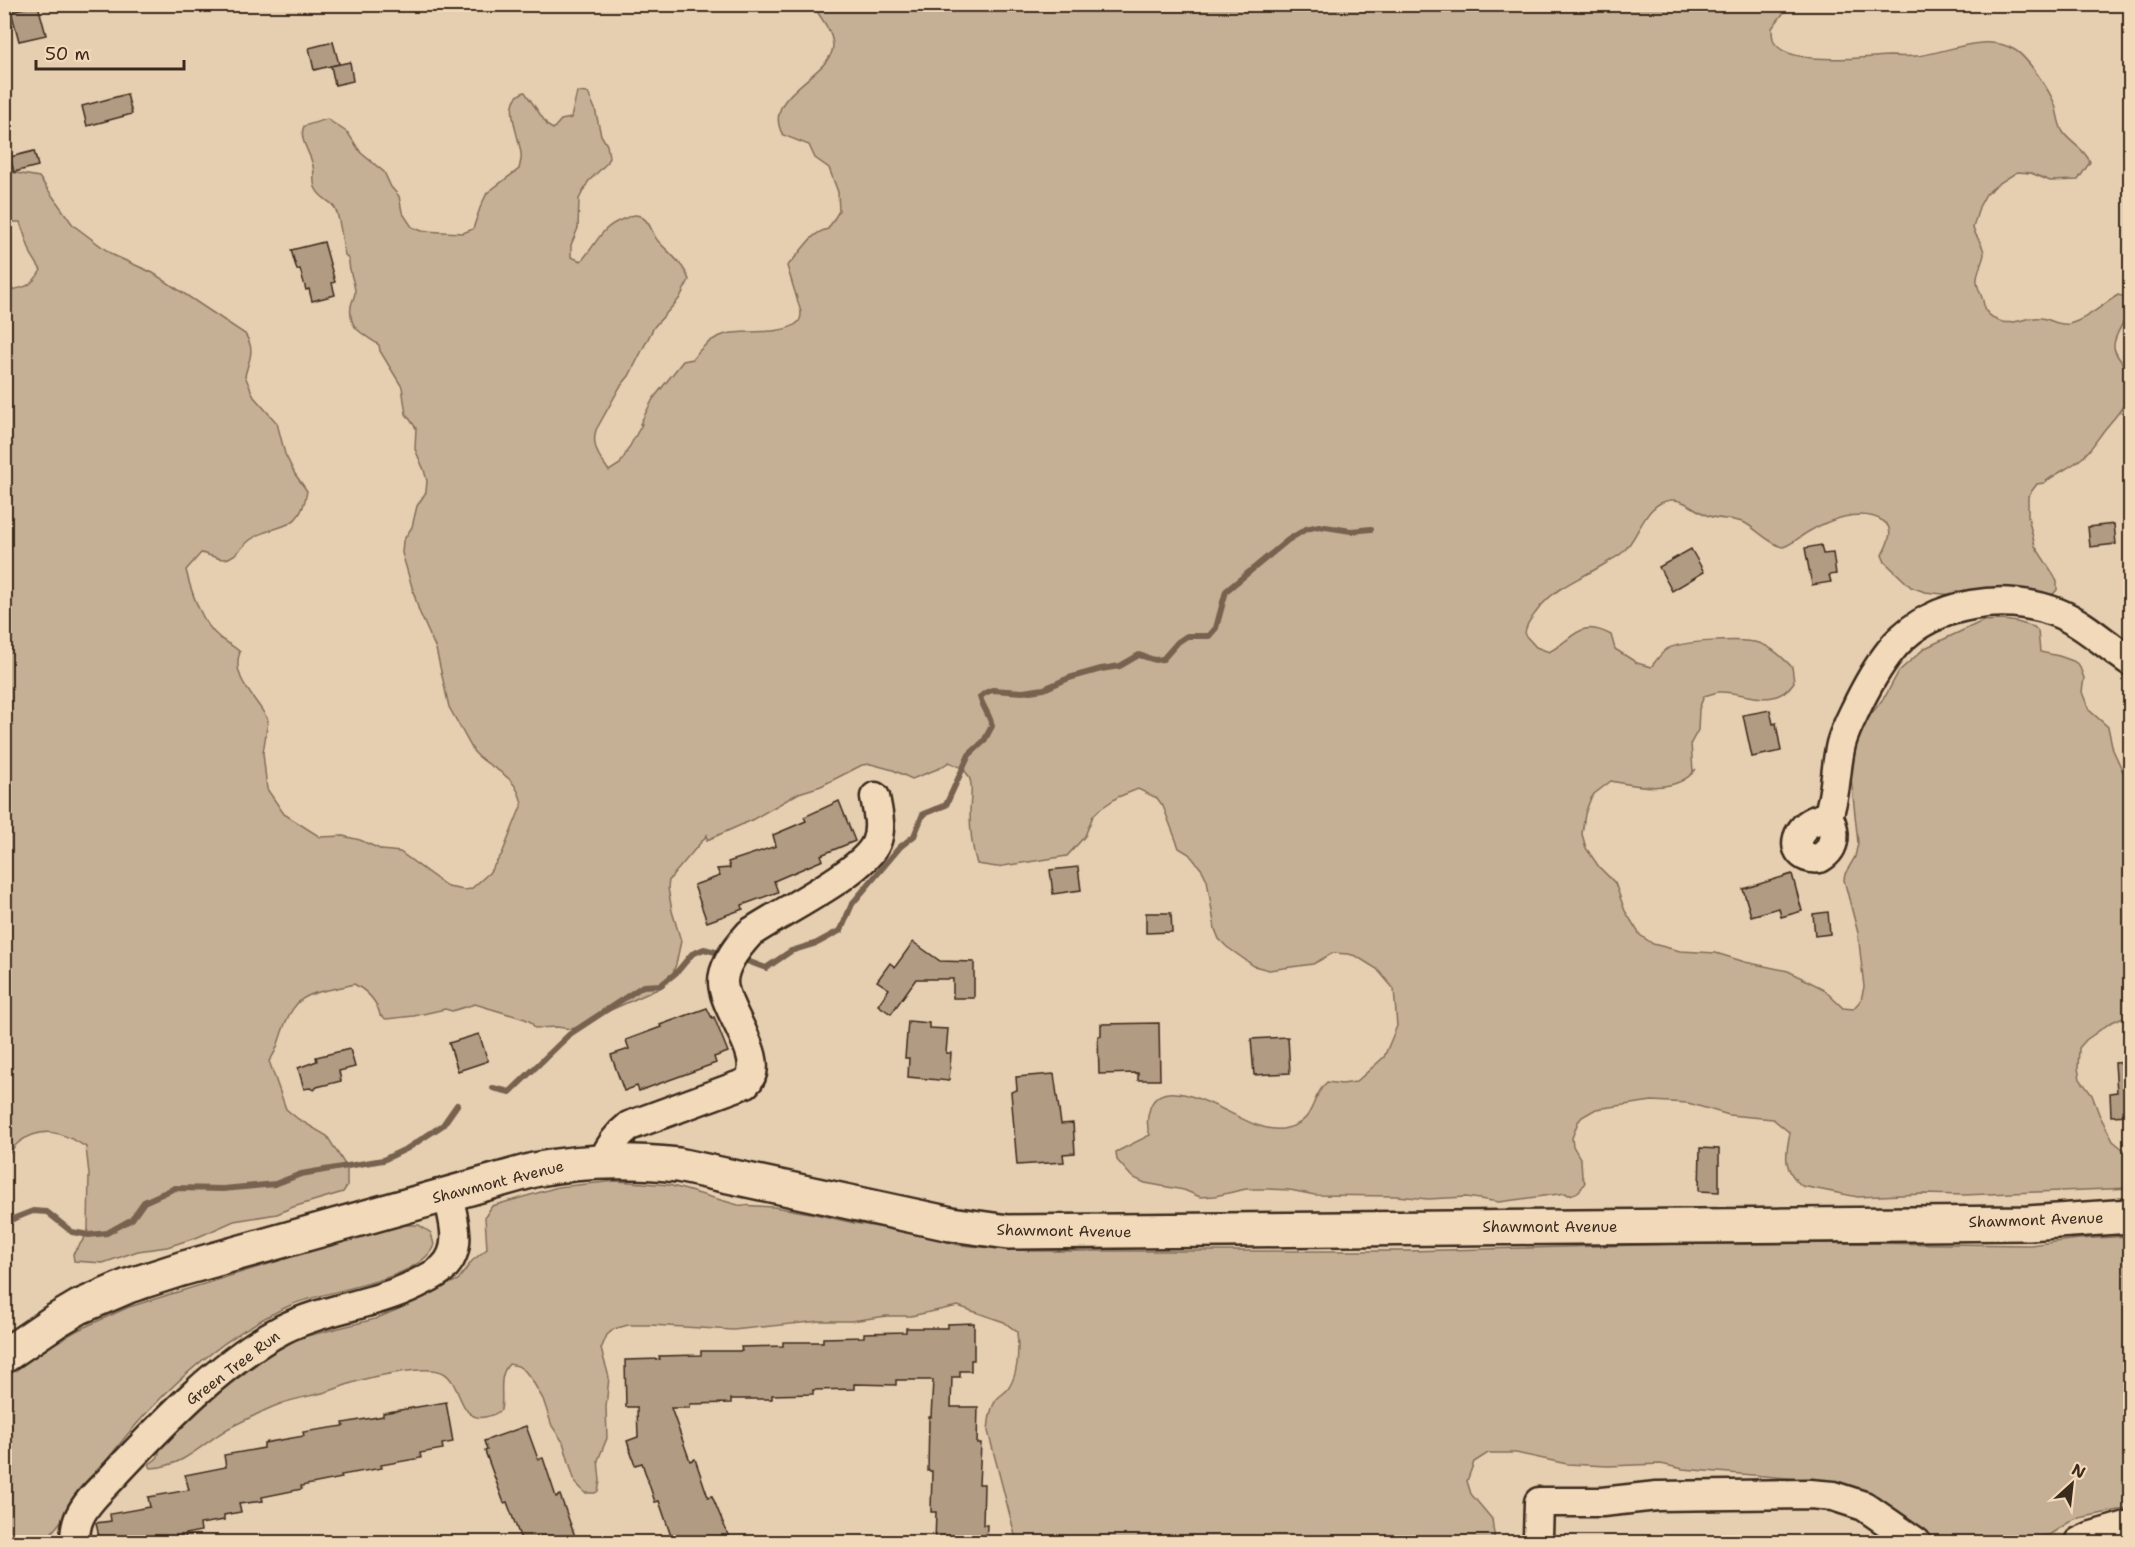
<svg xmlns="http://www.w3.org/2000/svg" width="2135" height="1547" font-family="'Shantell Sans',sans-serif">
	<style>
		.green { fill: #c6b095; stroke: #806d5a; stroke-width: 1.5 }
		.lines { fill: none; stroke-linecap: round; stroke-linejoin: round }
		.stream { stroke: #766250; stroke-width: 6 }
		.building { fill: #b19b83; stroke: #3b2a1e; stroke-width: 1.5 }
		.minor-casing { stroke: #3b2a1e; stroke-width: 33 }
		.major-casing { stroke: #3b2a1e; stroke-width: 38 }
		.minor { stroke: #f1d9b9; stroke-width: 28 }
		.major { stroke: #f1d9b9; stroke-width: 33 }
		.labels { text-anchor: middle; stroke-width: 4.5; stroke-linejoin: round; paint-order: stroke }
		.street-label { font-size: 15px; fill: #3b2a1e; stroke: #f1d9b9 }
	</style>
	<rect width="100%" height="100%" fill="#e6ceb0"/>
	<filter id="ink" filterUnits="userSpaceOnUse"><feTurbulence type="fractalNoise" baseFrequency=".0167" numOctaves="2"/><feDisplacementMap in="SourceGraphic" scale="12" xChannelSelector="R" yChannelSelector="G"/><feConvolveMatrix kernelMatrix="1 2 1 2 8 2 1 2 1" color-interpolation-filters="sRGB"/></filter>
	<g filter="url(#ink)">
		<g class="green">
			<path d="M1786 4 1785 11 1772 28C1772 33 1772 38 1774 42 1788 67 1864 57 1889 56 1898 56 1907 57 1916 56 1947 53 1985 32 2015 50 2028 58 2050 91 2055 105 2058 114 2058 124 2063 132 2070 143 2085 149 2090 162L2078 180 2050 181 2031 173 2017 172 1998 184 1986 194 1979 207 1973 228C1975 236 1984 245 1984 254 1983 263 1976 272 1977 282 1978 292 1985 299 1984 309 2005 335 2021 315 2041 318 2050 319 2059 326 2069 324 2086 320 2103 304 2118 295L2126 297C2126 303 2128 309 2126 315 2123 326 2115 333 2114 345 2113 357 2130 366 2130 382 2130 404 2115 416 2102 433 2096 441 2090 451 2082 458 2070 468 2056 473 2044 483L2037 484 2028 496V517L2035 546 2054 575 2057 582V590L2052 595 2039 598 1966 592 1952 595 1925 592 1911 587 1885 562 1882 555C1887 545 1896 529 1883 521 1861 507 1828 520 1808 532 1799 537 1793 544 1783 547 1769 544 1758 530 1745 523 1733 518 1721 520 1709 516 1697 512 1685 499 1671 500 1644 503 1640 536 1623 552 1619 556 1612 559 1608 562 1583 578 1555 586 1537 611 1531 619 1525 625 1525 635L1536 647 1549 652C1575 638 1579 618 1611 635L1615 649 1637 663 1651 667C1656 661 1661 653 1667 649 1681 641 1743 638 1759 643 1772 647 1783 658 1792 667L1794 682C1774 712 1744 690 1718 692 1714 693 1708 695 1704 696L1699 709 1698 730 1691 743 1693 772 1696 769C1676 795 1637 786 1611 781L1594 794 1590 800 1585 814 1582 834 1586 848 1599 867 1615 883 1625 911 1640 935 1653 944 1680 951 1716 953 1745 962 1788 971 1822 988 1843 1008 1853 1009 1861 1000 1864 987 1858 933 1844 880 1845 874 1855 857 1858 843 1850 768 1853 748 1865 722 1886 695 1899 671 1925 648 1983 621 2004 620 2017 622 2034 627 2038 631 2040 652 2059 656 2073 661 2079 665 2084 678 2082 692 2089 710 2108 727 2113 750 2126 778 2130 800V1014L2110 1023 2086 1040 2079 1048 2078 1068 2080 1079 2092 1095 2099 1114 2113 1141 2130 1155V1188L1964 1195 1923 1194 1858 1197 1802 1186C1783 1170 1785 1156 1790 1133L1773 1119 1729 1115 1688 1103 1652 1101 1596 1109 1582 1117 1578 1122 1572 1138 1573 1146 1581 1160 1582 1176 1585 1182C1581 1191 1577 1194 1568 1195L1566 1193 1499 1202 1466 1197 1428 1199 1396 1196 1315 1195 1290 1190 1268 1189H1246L1215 1196 1200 1197 1184 1190 1145 1183 1132 1177 1117 1160 1116 1152 1150 1135C1146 1126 1147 1117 1150 1108 1163 1068 1234 1118 1256 1125 1266 1128 1277 1131 1287 1128 1317 1121 1309 1098 1327 1082L1342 1084 1356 1082 1384 1057 1397 1026 1394 989 1377 969 1356 956 1348 954 1333 953 1313 964 1269 970 1254 966 1227 947 1219 939 1215 929 1207 880 1202 870 1189 854 1179 848 1163 806 1157 798 1138 789 1118 797 1100 809 1093 816 1085 836 1067 856 997 867 977 864C972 848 970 829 970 812 970 800 974 785 968 775 964 768 956 765 949 762L940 768 912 779 893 770 871 764 862 765 821 786 799 793 750 821 707 840V835L669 880 668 888 672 911 681 941 676 964 671 979 660 988 604 1013 585 1025 571 1029 557 1027 535 1028 531 1022 525 1019 475 1004 452 1011 445 1009 414 1016 386 1019 380 1015C377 1001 367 991 354 984 315 995 297 987 282 1032 278 1043 277 1052 269 1061L286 1109 298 1119 327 1136 344 1163 347 1170V1186L343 1192 293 1207 277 1214 234 1221 198 1237 167 1247 138 1251 103 1263 74 1261 73 1254 86 1236 88 1229 89 1174 86 1147C63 1132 42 1125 18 1143 13 1147 10 1154 5 1158L4 291C23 288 31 288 41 270L31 254 20 222H13L5 234 4 158 11 172 39 177 73 225 113 255 153 273 245 334C256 351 249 358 245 376L254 397 277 423 285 454 295 474 307 491C300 536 276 521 250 540 242 546 235 558 224 559 217 559 207 554 201 553L186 570C191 592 202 624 220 638 227 643 234 646 240 652 230 678 257 698 268 720L263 753 267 789 284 814 320 837 343 836 360 840 382 850 400 852 448 887 464 890 471 889 489 873 502 854 522 804C516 772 491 771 474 752L449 707 436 649 419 611 402 553 403 541 412 527 417 506 426 492 427 481 424 470 415 449 416 428 406 414 402 387 380 351 379 345C363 333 348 330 351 306 352 301 355 296 355 292 355 282 348 271 349 259L345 255C342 241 341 226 337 213 333 200 321 200 316 189 312 183 315 174 313 166 311 153 298 140 304 126L327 119 348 133 361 153 384 172 391 187 399 196 402 212 412 227 422 231 463 233 473 229 480 208 487 193 519 169C520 164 522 159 521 154 520 137 500 99 525 92L548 126 553 129 561 120 571 118 577 92 588 93 595 109 601 135 607 145 609 157 608 162 588 182 579 199 578 228 571 245V257L581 261C599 242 599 227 626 218 633 215 637 213 643 218 651 223 652 234 658 241 669 253 684 264 689 280L679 299 654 327 629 376 620 387 596 430C591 447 600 458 609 471L620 464 642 424H640L653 399 683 361 693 359C701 347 712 338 726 334 745 330 781 335 796 324 801 321 801 316 801 312L787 266C802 253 809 233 828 229L839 211 838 192 829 168 815 158 809 145 783 135C759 94 834 75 833 45 832 31 821 18 814 7V5Z"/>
			<path d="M616 1181 669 1185 738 1205 774 1207 810 1213 854 1223 920 1234 959 1245 1033 1251H1408L1678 1244 1853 1243 2030 1245 2079 1239 2130 1236V1506L2124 1509 2074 1519 2049 1535 1994 1542H1944L1931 1537 1886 1503 1852 1486 1833 1482 1683 1469 1661 1464 1608 1466 1567 1464 1516 1453H1488L1474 1462 1467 1481 1471 1494 1492 1519 1495 1542H1014L1015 1535 988 1431C989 1420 990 1408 997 1399 1000 1395 1005 1393 1008 1389 1019 1373 1019 1351 1017 1332L1004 1322 958 1306 911 1316H887L851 1321H820L733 1330 651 1325H628L614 1329 607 1335 601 1349 609 1377 606 1407 607 1438 598 1460 600 1481 598 1491 595 1493H585L575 1482 563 1442 552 1426 543 1399 532 1380 525 1371 518 1366 509 1364C497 1377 504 1394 501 1410 496 1414 491 1416 485 1417 457 1422 462 1379 441 1372 425 1366 390 1374 373 1377 358 1380 344 1386 329 1391 313 1396 296 1398 280 1404 266 1409 252 1417 239 1423 206 1437 190 1466 151 1468L149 1464C157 1459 160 1457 159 1447L212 1398 282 1345 295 1339 375 1319 403 1307 414 1299 458 1280 472 1261 487 1249 485 1217 492 1206 558 1187Z"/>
			<path d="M406 1225H419L431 1233 434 1245C421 1281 324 1290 291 1305 219 1337 158 1395 110 1456 102 1467 91 1475 82 1486 75 1496 70 1507 64 1517 58 1526 50 1534 44 1542H5V1380L17 1368 37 1353 78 1330 129 1307 366 1234Z"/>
		</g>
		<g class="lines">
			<g class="stream">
				<path d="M739 958 766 968 791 951 817 943 841 930 852 904 900 847 914 836 923 814 946 805 969 755 984 741 992 726C990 715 983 708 980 697L985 693 992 690 1023 692 1044 689 1069 678 1101 669 1120 666 1139 655 1155 660 1163 659 1178 642 1187 636H1209L1216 628 1226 591 1288 540 1306 529 1319 526 1351 531 1371 529"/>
				<path d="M493 1088 510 1092 570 1034 643 986 661 985 677 972 692 954 704 949 723 954"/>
				<path d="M4 1225 15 1218 33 1211 47 1212 72 1232 89 1235 107 1233 132 1219 144 1202 175 1188 223 1189 275 1184 301 1174 383 1160 408 1148 443 1125 457 1105"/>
			</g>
		</g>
		<g class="building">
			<path d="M38 5 46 35 19 41 11 11Z"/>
			<path d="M333 42 339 64 314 70 309 48Z"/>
			<path d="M350 62 353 81 335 85 331 66Z"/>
			<path d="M127 94 132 114 87 126 82 106Z"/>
			<path d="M34 151 38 166 14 172 10 157Z"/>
			<path d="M324 242 335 282 332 283 335 295 312 301 309 289 306 290 300 269 297 270 291 250Z"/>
			<path d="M2114 524 2116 544 2090 547 2088 527Z"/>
			<path d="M1821 545 1823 554 1833 553 1836 574 1829 575 1831 582 1812 585 1805 548Z"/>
			<path d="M1691 549 1704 572 1672 591 1659 567Z"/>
			<path d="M1770 710 1773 724 1776 723 1781 751 1752 757 1743 715Z"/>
			<path d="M839 801 855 841 821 855 823 860 774 881 778 892 742 905 743 909 707 922 694 885 720 876 717 869 730 868 728 862 776 846 773 835 806 821 804 817Z"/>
			<path d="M1078 867 1081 890 1053 894 1050 870Z"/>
			<path d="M1792 874 1802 911 1781 917 1779 908 1751 916 1743 889Z"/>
			<path d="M1828 912 1830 934 1815 936 1813 914Z"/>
			<path d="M1146 913H1171L1172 932 1146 933Z"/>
			<path d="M913 942 940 961 974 962V998H953V979H916L891 1014 878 1005 889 989 877 981 890 963 895 967Z"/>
			<path d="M707 1008 712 1018 714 1017 728 1052 714 1057 716 1063 639 1091 637 1086 624 1091 611 1055 629 1049 626 1040 661 1027 660 1025Z"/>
			<path d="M908 1021 929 1023V1028L948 1029 946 1053H951L949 1081 908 1077 909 1058H905Z"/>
			<path d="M1159 1023 1160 1080H1138V1073L1099 1074 1098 1036H1101V1024Z"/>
			<path d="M479 1034 488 1061 458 1071 449 1043Z"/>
			<path d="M1288 1037 1290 1073 1254 1075 1251 1039Z"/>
			<path d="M350 1049 355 1067 339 1071 341 1081 317 1087 314 1090 310 1088 304 1089 298 1068 317 1061 316 1057Z"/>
			<path d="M2130 1062V1115L2111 1116 2110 1093 2117 1092 2115 1063Z"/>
			<path d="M1054 1074 1061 1124 1073 1123 1075 1153 1063 1154 1064 1162 1017 1165 1011 1092 1017 1090 1016 1077Z"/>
			<path d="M1700 1148 1719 1149V1192L1699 1191Z"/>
			<path d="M974 1323V1360H971V1371H960V1377H952L951 1407H978L977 1443H981L979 1484H984L983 1525H987L986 1542H935L936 1512H931L932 1471H928L929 1417H931L933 1380H896V1385L854 1384V1389L813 1390V1394L772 1395V1399H731V1403L690 1404V1408H671L690 1461 695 1459 708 1497 712 1496 729 1537 713 1542H681L679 1537 672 1539 659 1501 655 1502 642 1463 635 1465 627 1441 638 1437 637 1407H626L625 1360 660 1359 659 1356 701 1355V1351H742L741 1347 783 1346V1342H823V1338L864 1337V1333L906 1332V1328H947V1324Z"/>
			<path d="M446 1402 453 1442 442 1444 443 1449 420 1453 421 1458 381 1465 382 1468 341 1475 342 1478 301 1486 302 1489 262 1497 263 1501 239 1504 241 1512 224 1515V1520L200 1524 201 1531 185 1534 186 1540 172 1542H100L96 1523 111 1521 110 1514 150 1507 148 1497 189 1490 185 1475 226 1467 224 1455 264 1448V1443L304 1436 303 1432 344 1426 343 1423 383 1416V1413Z"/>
			<path d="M526 1426 538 1459 543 1458 556 1497 560 1495 577 1542H522L507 1502 504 1503 485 1451 487 1450 484 1441Z"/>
		</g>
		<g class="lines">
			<defs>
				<g id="minor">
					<path d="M1828 816C1837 792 1835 768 1841 744 1845 729 1853 715 1859 702 1869 682 1881 661 1896 644 1934 602 2007 592 2058 613 2085 624 2106 645 2130 661"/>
					<path d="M1828 816C1836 831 1837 848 1820 858 1800 861 1790 845 1803 829 1809 821 1819 819 1828 816Z"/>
					<path d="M603 1161C609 1147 616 1136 629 1126L746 1083C770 1061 723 1010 723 982 723 965 739 945 750 933 779 913 864 872 876 843 882 828 878 813 875 797"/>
					<path d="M1538 1537 1539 1502H1602L1657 1496 1810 1494 1833 1496 1864 1506 1916 1542"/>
					<path d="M75 1542C75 1533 76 1524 80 1516 88 1499 106 1485 118 1471 164 1422 223 1360 283 1329 325 1308 374 1305 416 1284 425 1279 436 1275 443 1268 464 1248 453 1219 448 1195"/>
					<path d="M2079 1542 2092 1536 2130 1525"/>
				</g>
				<path id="major" d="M4 1356 57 1320 79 1307 128 1286 181 1269 534 1170C582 1160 629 1160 678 1165L951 1224 1008 1232 2028 1223 2130 1216"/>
			</defs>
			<use href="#minor" class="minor-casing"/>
			<use href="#major" class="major-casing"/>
			<use href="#minor" class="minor"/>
			<use href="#major" class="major"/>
		</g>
	</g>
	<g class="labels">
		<g class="street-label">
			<text transform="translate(498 1182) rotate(-14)" y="5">Shawmont Avenue</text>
			<text transform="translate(2036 1220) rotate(-2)" y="5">Shawmont Avenue</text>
			<text x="1550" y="1232">Shawmont Avenue</text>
			<text transform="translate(1064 1231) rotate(1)" y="5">Shawmont Avenue</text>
			<text transform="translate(233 1368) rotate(-37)" y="5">Green Tree Run</text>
		</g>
	</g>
	<rect width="2135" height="1547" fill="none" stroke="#f1d9b9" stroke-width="24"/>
	<rect x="12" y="12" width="2111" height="1523" fill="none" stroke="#3b2a1e" stroke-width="2" filter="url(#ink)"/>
	<g transform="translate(2072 1484) rotate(27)" stroke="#f1d9b9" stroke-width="4.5" paint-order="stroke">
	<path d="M0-4.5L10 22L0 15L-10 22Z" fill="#3b2a1e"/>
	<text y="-9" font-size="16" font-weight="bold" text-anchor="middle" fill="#3b2a1e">N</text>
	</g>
	<path d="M36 60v9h148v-9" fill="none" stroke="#3b2a1e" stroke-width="3"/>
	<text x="45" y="60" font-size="18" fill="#3b2a1e" stroke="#f1d9b9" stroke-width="4.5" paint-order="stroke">50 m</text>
</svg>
